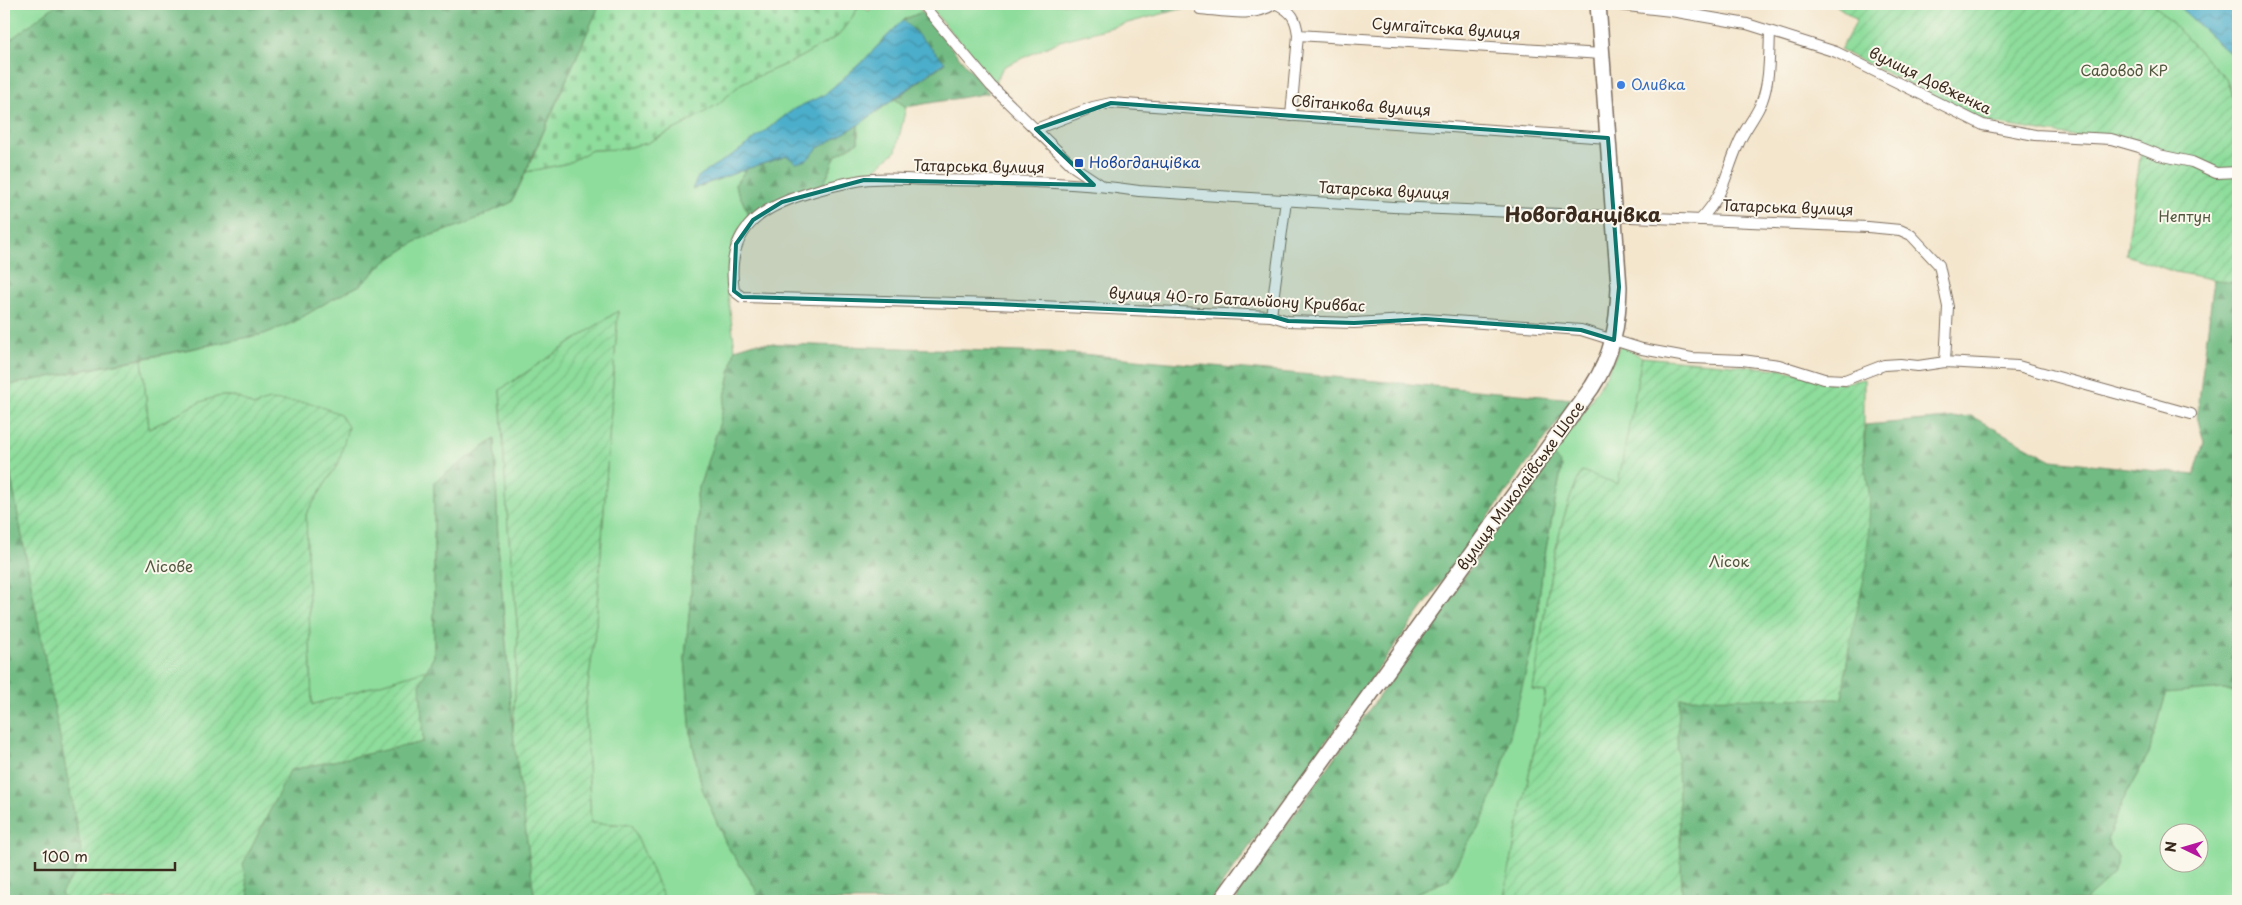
<svg xmlns="http://www.w3.org/2000/svg" width="2242" height="905" font-family="'Playpen Sans',sans-serif">
	<style>
		.grass { fill: #8edd9c; stroke: #64845d; fill-rule: evenodd }
		.forest { fill: url(#forest-firs); stroke: #567351 }
		.cemetery { fill: url(#cemetery-stones); stroke: #64845d }
		.garden { fill: url(#garden-furrows); stroke: #64845d }
		.water { fill: url(#water-waves); stroke: #446c74 }
		.lines { fill: none; stroke-linecap: round; stroke-linejoin: round }
		.minor-casing { stroke: #7c6c5b; stroke-width: 12 }
		.primary-casing { stroke: #7c6c5b; stroke-width: 18 }
		.minor { stroke: #fff; stroke-width: 10 }
		.primary { stroke: #fff; stroke-width: 15 }
		.marked { fill: #0f766e; fill-opacity: 0.2; stroke: #0f766e; stroke-width: 4; stroke-linejoin: round }
		.shop-dot { fill: #3f7fe0; stroke: #fbf7ec; stroke-width: 2 }
		.transit-dot { fill: #1a4fb4; stroke: #fbf7ec; stroke-width: 2 }
		.labels { text-anchor: middle; stroke-width: 4; stroke-linejoin: round; paint-order: stroke }
		.street-label { font-size: 15px; fill: #3b2a1e; stroke: #fbf7ec }
		.park-label { font-size: 15px; fill: #50573e; stroke: #fbf7ec }
		.shop-label { font-size: 15px; fill: #366cbe; stroke: #fbf7ec; text-anchor: start }
		.transit-label { font-size: 15px; fill: #164399; stroke: #fbf7ec; text-anchor: start }
		.district-label { font-size: 20px; font-weight: bold; fill: #3b2a1e; stroke: #fbf7ec }
	</style>
	<defs>
		<pattern id="forest-firs" width="22" height="20" patternUnits="userSpaceOnUse" patternTransform="scale(1.25)"><rect width="22" height="20" fill="#72bc84"/><path d="M5 1l3.5 6h-7zM16 11l3.5 6h-7z" fill="#5f996b"/></pattern>
		<pattern id="cemetery-stones" width="16" height="16" patternUnits="userSpaceOnUse" patternTransform="scale(1.25)"><rect width="16" height="16" fill="#8edd9c"/><path d="M2 7V4a2 2 0 0 1 4 0v3zM10 15v-3a2 2 0 0 1 4 0v3z" fill="#7bbe86"/></pattern>
		<pattern id="garden-furrows" width="10" height="10" patternUnits="userSpaceOnUse" patternTransform="scale(1.25)"><rect width="10" height="10" fill="#8edd9c"/><path d="M-1 1l2-2M0 10L10 0M9 11l2-2" fill="none" stroke="#7bbe86"/></pattern>
		<pattern id="water-waves" width="16" height="10" patternUnits="userSpaceOnUse" patternTransform="scale(1.25)"><rect width="16" height="10" fill="#4caecb"/><path d="M0 5q4-4 8 0t8 0" fill="none" stroke="#408ea4"/></pattern>
	</defs>
	<rect width="100%" height="100%" fill="#fbf7ec"/>
	<filter id="ink" filterUnits="userSpaceOnUse"><feTurbulence type="fractalNoise" baseFrequency=".02" numOctaves="2"/><feDisplacementMap in="SourceGraphic" scale="10" xChannelSelector="R" yChannelSelector="G"/><feConvolveMatrix kernelMatrix="1 2 1 2 8 2 1 2 1" color-interpolation-filters="sRGB"/></filter>
	<filter id="wash" filterUnits="userSpaceOnUse"><feTurbulence type="fractalNoise" baseFrequency=".0096" numOctaves="4" result="noise"/><feDisplacementMap in="SourceGraphic" scale="20" xChannelSelector="R" yChannelSelector="G"/><feGaussianBlur stdDeviation="1.12" result="paint"/><feColorMatrix in="noise" values="0 0 0 0 0 0 0 0 0 0 0 0 0 0 0 0 0 1.4 0 .05"/><feComposite in="paint" operator="in"/></filter>
	<g filter="url(#wash)">
		<rect width="100%" height="100%" fill="#f4e6cd"/>
		<g class="grass">
			<path d="M4 4H57L10 41 4 39Z"/>
			<path d="M875 4H915L922 12 903 20 863 61 824 95 794 109 737 152 698 177 693 189 746 169 735 185 750 217 740 228 733 242 728 267 727 288 735 349 720 422 697 494 698 518 685 658 691 735 702 788 726 844 754 886 760 901H665L632 825 591 823 585 709 596 623 618 311 500 390 508 527 518 633 513 732 498 544 495 439 434 482V656L427 670 312 705 306 514 339 462 269 400 253 406C245 401 237 397 228 396 205 395 169 419 149 429L142 359 264 334 294 322 329 301 362 284 386 261 420 239 465 224 512 202 526 172 568 163 592 150 621 149 647 143 683 125 718 104 742 83 793 61 838 36 860 5 869 11Z"/>
			<path d="M927 4H1165V13L1060 41 1003 67 995 83Z"/>
			<path d="M2154 4H2176L2238 61V103L2234 101 2226 79Z"/>
			<path d="M895 99 906 107 896 151 868 175 823 186 836 155 858 142V125Z"/>
			<path d="M1620 345 1642 357 1618 485 1582 471C1550 534 1545 620 1533 690L1546 691 1508 876 1505 901H1419L1416 893 1448 880 1467 844 1480 826 1499 779 1535 635 1543 564 1562 467 1552 454C1578 419 1604 386 1620 345Z"/>
			<path d="M2224 689 2238 693V901H2084L2118 858 2107 840 2122 802 2149 753 2166 693ZM2170 832H2200V862H2170Z"/>
		</g>
		<g class="forest">
			<path d="M57 4H600L512 202 465 224 420 239 386 261 362 284 329 301 294 322 264 334 4 386V39L10 40Z"/>
			<path d="M1165 4H1266C1246 15 1220 6 1199 6 1188 6 1175 11 1165 13Z"/>
			<path d="M922 12 989 93 906 107 895 99 945 63 903 20Z"/>
			<path d="M858 125V142L836 155 823 186 750 217 735 185 746 169 787 156 814 152 818 148Z"/>
			<path d="M2214 279 2238 284V693L2224 689 2166 694 2149 753 2122 802 2107 840 2118 858 2113 875 2084 901H1682L1677 739 1680 698 1842 699 1870 499 1864 461 1865 425 1971 416 2052 460 2194 475 2204 442 2197 416Z"/>
			<path d="M755 343 1081 354 1574 399 1210 901H760L754 886 726 844 702 788 691 735 685 658 698 518 697 494 720 422 735 349Z"/>
			<path d="M495 439 498 544 513 732 535 901H250L243 864 290 770 423 742 420 683 434 656V482Z"/>
			<path d="M4 440 83 860 61 893 66 901H4Z"/>
			<path d="M1552 454 1562 466 1543 564 1535 635 1499 779 1480 826 1467 844 1448 880 1416 893 1419 901H1237L1238 893Z"/>
		</g>
		<path class="cemetery" d="M600 4H860L853 16 838 36 793 61 742 83 718 104 683 125 647 143 621 149 592 150 568 163 526 172Z"/>
		<g class="garden">
			<path d="M1834 4H2154L2226 79 2234 101 2238 103V284L2175 272 2126 255 2142 144 2059 134 1986 122 1840 50 1857 20Z"/>
			<path d="M618 311 596 623 585 709 591 823 632 825 665 901H535L513 732 518 633 508 527 500 390Z"/>
			<path d="M1642 357 1779 369 1843 383 1864 379V461L1870 499 1867 564 1849 647 1842 699 1680 698 1677 739 1682 901H1505L1508 876 1546 692 1533 690C1545 620 1550 534 1582 471L1618 484Z"/>
			<path d="M142 359 149 429C171 419 203 395 228 396 237 396 245 401 253 406L269 400 311 403 340 414 348 427 339 462 306 514 312 705 427 670 420 683 423 742 290 770 243 864 250 901H66L61 893 83 860 4 440V386Z"/>
		</g>
		<g class="water">
			<path d="M2176 4H2238V61Z"/>
			<path d="M903 20 945 62 858 125 818 148 807 160 796 163 787 156 746 169 692 189 698 177 712 167 737 152 794 109 824 95 863 61Z"/>
		</g>
	</g>
	<g filter="url(#ink)">
		<g class="lines">
			<defs>
				<g id="minor">
					<path d="M922 4 991 86 1074 167 1101 185"/>
					<path d="M1277 4C1292 12 1296 18 1298 35L1602 54"/>
					<path d="M1610 4 1671 11 1747 24 1836 52 1983 125 2035 135 2111 139 2139 147 2159 155 2192 162 2216 173 2238 172"/>
					<path d="M1200 9C1224 11 1254 18 1274 4"/>
					<path d="M1291 116 1298 35"/>
					<path d="M1036 129 1093 107 1111 103 1608 138"/>
					<path d="M1700 220C1726 192 1724 177 1738 145 1744 129 1756 117 1762 101 1770 80 1769 54 1770 32"/>
					<path d="M1271 316 1286 200"/>
					<path d="M1945 362 1948 307 1939 265 1911 235 1900 230 1868 227 1393 207 1139 191C1072 181 1002 181 934 180 911 180 885 176 862 180 832 185 775 199 753 221 733 240 730 265 734 291L742 297 994 304 1271 316 1288 321 1354 323 1425 319 1581 330 1642 349 1692 358 1742 360 1779 365 1824 379 1845 380 1884 365 1900 364 1918 366 1945 362 2018 366 2191 414"/>
				</g>
				<path id="primary" d="M1221 901 1592 387C1613 355 1618 324 1619 287L1598 4"/>
			</defs>
			<use href="#minor" class="minor-casing"/>
			<use href="#primary" class="primary-casing"/>
			<use href="#minor" class="minor"/>
			<use href="#primary" class="primary"/>
		</g>
	</g>
	<path class="marked" d="M1111 103 1608 138 1619 287 1614 340 1581 330 1425 319 1354 323 1288 321 1271 316 994 304 742 297 734 291 736 244 753 220 782 202 864 180 1094 185 1036 129Z"/>
	<circle class="shop-dot" cx="1621" cy="85" r="5"/>
	<rect class="transit-dot" x="1074" y="158" width="10" height="10" rx="2.5"/>
	<g class="labels">
		<g class="street-label">
			<text transform="translate(1446 29) rotate(4)" y="5">Сумгаїтська вулиця</text>
			<text transform="translate(1930 81) rotate(26)" y="5">вулиця Довженка</text>
			<text transform="translate(1361 106) rotate(4)" y="5">Світанкова вулиця</text>
			<text transform="translate(979 167) rotate(1)" y="5">Татарська вулиця</text>
			<text transform="translate(1384 191) rotate(3)" y="5">Татарська вулиця</text>
			<text transform="translate(1788 208) rotate(2)" y="5">Татарська вулиця</text>
			<text transform="translate(1237 300) rotate(3)" y="5">вулиця 40-го Батальйону Кривбас</text>
			<text transform="translate(1521 486) rotate(-54)" y="5">вулиця Миколаївське Шосе</text>
		</g>
		<g class="park-label">
			<text x="2124" y="76">Садовод КР</text>
			<text x="2185" y="222">Нептун</text>
			<text x="1729" y="567">Лісок</text>
			<text x="169" y="572">Лісове</text>
		</g>
		<g class="shop-label">
			<text x="1631" y="90">Оливка</text>
		</g>
		<g class="transit-label">
			<text x="1089" y="168">Новогданцівка</text>
		</g>
		<g class="district-label">
			<text x="1583" y="222">Новогданцівка</text>
		</g>
	</g>
	<rect width="2242" height="905" fill="none" stroke="#fbf7ec" stroke-width="20"/>
	<g transform="translate(2184 848) rotate(275)"><circle r="24" fill="#fbf7ec" stroke="#aea59a"/>
	<path d="M0-4L9 19L0 12L-9 19Z" fill="#b5179e"/>
	<text y="-8" font-size="14" font-weight="bold" text-anchor="middle" fill="#3b2a1e">N</text>
	</g>
	<path d="M35 862v8h140v-8" fill="none" stroke="#3b2a1e" stroke-width="2.5"/>
	<text x="42" y="862" font-size="15" fill="#3b2a1e" stroke="#fbf7ec" stroke-width="4" paint-order="stroke">100 m</text>
</svg>
